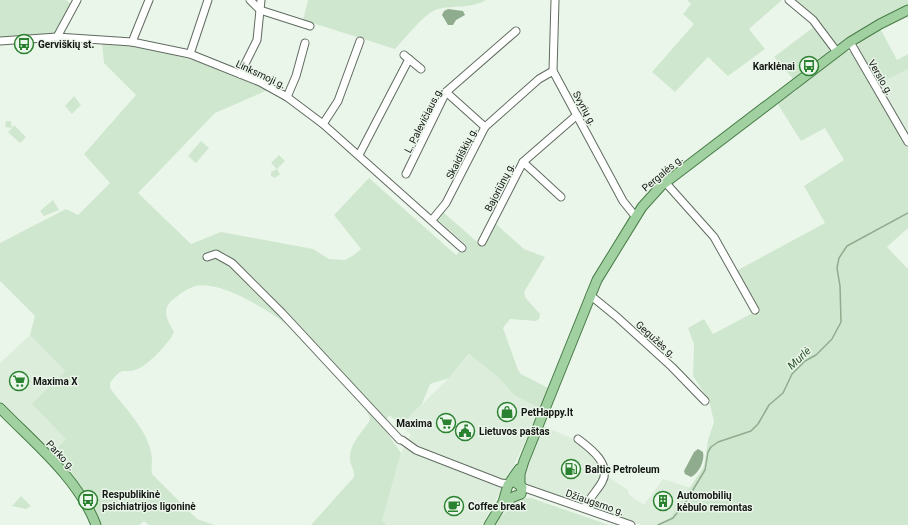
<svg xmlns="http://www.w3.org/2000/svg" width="908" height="525" font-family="Roboto,sans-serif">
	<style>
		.built { fill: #dceddb }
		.green { fill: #d0e7cf }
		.water { fill: #8fac8e }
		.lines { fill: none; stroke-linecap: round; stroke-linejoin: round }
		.stream { stroke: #8fac8e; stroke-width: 1.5 }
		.minor-casing { stroke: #616b61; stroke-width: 9 }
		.major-casing { stroke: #477c47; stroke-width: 11 }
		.minor { stroke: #fff; stroke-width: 7 }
		.major { stroke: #a1d1a1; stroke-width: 9 }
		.labels { text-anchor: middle; stroke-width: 3; stroke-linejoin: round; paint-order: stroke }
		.poi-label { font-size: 10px; font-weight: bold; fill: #141713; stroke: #ebf6ea; text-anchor: start }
		.street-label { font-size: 10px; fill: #141713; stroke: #ebf6ea }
		.water-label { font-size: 11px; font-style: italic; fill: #2a552a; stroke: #ebf6ea }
	</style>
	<rect width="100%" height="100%" fill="#ebf6ea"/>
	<g class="built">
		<path d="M908 69V140L876 85Z"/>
		<path d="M30 335 65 371 66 439 50 455 0 403V363Z"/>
		<path d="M470 354 498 377 514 395 541 409 535 422 503 487 482 525H387L382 521 401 453 411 435 401 425 449 378Z"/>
		<path d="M544 426 573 439 598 459 610 478 628 490 629 495 644 505 663 479 691 488 670 518 655 525H641L525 485 521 478Z"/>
	</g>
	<g class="green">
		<path d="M0 0H66L71 4 54 36 0 38Z"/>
		<path d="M308 0H486C471 9 454 5 438 9 425 12 405 39 395 49L303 20Z"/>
		<path d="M687 0H782L749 29 765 49 728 76 708 57 675 92 652 72 694 24 683 14 691 4Z"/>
		<path d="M792 0H908V7L837 46 834 44Z"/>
		<path d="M815 26 830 47 829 51 794 80 774 57Z"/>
		<path d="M880 28 897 60 908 54V69L876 85 858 52C856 38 870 34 880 28Z"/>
		<path d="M102 42C165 50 212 62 268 90L215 113 138 193 191 244 221 232 313 249 329 259 345 260 354 255 361 249 334 215 369 178 456 255 466 245 438 220 443 212 483 247 495 223 524 249 545 257 524 292 525 297 540 314 539 319 536 321 510 319 503 328 518 370 521 374 550 389 541 409 514 395 498 377 469 354 449 378 430 384 422 404 401 425 389 415 383 427 401 453 382 521 387 525H311L354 477C355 469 350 466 350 459 349 445 361 433 369 422L370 418 365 408C348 390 331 371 314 352 306 345 299 335 291 328 272 312 221 280 196 286 188 288 181 293 175 298 160 309 167 319 174 332 171 341 148 365 138 369 123 375 124 364 110 383V388C124 407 146 428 151 452 153 458 151 466 152 474L197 519 214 525H149L144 521 139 525H102L81 491 50 455 66 439 32 404 65 371 30 335 35 316 0 281V243L66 209 78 215 110 183 84 154 136 95 104 63Z"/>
		<path d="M844 51 852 52 908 148V228L887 247 908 269V525H655L670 518 704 466 708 440 714 422 709 400 693 376 694 344 688 328 704 319 713 334 758 310 736 271 825 223 804 186 844 160 825 128 801 141 777 103 796 91 799 86Z"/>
		<path d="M74 96 81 105 72 114 65 106Z"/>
		<path d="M6 121H11L12 128 14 125 26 137 20 143 8 132 12 128 5 127Z"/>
		<path d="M201 141 209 148 196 163 188 156Z"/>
		<path d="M279 155 285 161 277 169 280 174 275 178 271 176V172L277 169 271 163Z"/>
		<path d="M53 200 59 210 44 216 40 211Z"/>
		<path d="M21 496 31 506 26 509 12 506Z"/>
		<path d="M524 498H531L609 525H493L513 504Z"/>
	</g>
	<g class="water">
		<path d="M448 9 463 11 465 15 456 20 453 25H448L442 15 444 11Z"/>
		<path d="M698 449 703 452C705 461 699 473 691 477L685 474 684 471 694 452Z"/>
	</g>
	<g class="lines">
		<path class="stream" d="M658 525 673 518 685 503 705 470 708 452 711 447 718 442 751 431 758 424 769 405 783 393 792 374 805 361 816 355 832 339 841 322 840 286 837 268 839 258 847 246 908 213"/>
		<defs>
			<g id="minor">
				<path d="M250 0 260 10 310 26"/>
				<path d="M555 0 553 71 623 201 635 216"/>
				<path d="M789 0 813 20 837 52"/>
				<path d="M57 37 77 0"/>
				<path d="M0 41 57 37 132 42 190 54 260 82 287 97 323 124 462 248"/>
				<path d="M132 42 149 0"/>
				<path d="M850 42 908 142"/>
				<path d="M190 54 208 0"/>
				<path d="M404 55 421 69"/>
				<path d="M240 74 257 40 261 0"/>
				<path d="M446 92 485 127"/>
				<path d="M287 97 296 76 305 43"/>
				<path d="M323 124 338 101 360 41"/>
				<path d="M359 155 409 59"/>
				<path d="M523 162 561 197"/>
				<path d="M406 174 446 92 516 31"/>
				<path d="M665 182 714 237 755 310"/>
				<path d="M432 220 446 203 485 127 539 79 553 71"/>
				<path d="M482 242 523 162 577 115"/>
				<path d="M207 257 216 254 232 263 282 313 400 440H402L416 450 501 483 510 484"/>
				<path d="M590 295 617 317 672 367 705 401"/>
				<path d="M578 439C590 448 612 464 602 482 597 491 589 498 585 508"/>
				<path d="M522 487 631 525"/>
			</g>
			<g id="major">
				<path d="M0 408C34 443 78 478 96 525"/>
				<path d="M520 484V474L524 461 597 280 642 207 661 186 850 42 880 24 908 10"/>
				<path d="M502 506 513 497 521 494 522 487 515 482"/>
				<path d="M489 525 503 502 508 485 519 469"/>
			</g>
		</defs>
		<use href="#minor" class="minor-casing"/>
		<use href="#major" class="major-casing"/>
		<use href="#minor" class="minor"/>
		<use href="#major" class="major"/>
	</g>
	<defs>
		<symbol id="bus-ring" viewBox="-11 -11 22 22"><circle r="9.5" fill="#ebf6ea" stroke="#2a812f" stroke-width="1.5"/><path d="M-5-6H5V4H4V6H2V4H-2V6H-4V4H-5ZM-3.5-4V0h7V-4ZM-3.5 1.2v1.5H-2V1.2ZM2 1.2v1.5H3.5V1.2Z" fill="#2a812f"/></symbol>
		<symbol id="supermarket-ring" viewBox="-11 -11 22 22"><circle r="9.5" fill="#ebf6ea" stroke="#2a812f" stroke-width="1.5"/><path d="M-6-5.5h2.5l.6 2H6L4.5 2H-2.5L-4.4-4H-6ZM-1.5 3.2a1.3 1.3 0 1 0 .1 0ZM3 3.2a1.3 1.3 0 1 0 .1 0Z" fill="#2a812f"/></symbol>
		<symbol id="shop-ring" viewBox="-11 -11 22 22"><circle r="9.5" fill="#ebf6ea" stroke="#2a812f" stroke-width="1.5"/><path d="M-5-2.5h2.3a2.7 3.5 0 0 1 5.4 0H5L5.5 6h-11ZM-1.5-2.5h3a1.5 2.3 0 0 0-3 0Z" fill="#2a812f"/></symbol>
		<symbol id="civic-ring" viewBox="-11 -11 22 22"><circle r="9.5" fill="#ebf6ea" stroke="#2a812f" stroke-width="1.5"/><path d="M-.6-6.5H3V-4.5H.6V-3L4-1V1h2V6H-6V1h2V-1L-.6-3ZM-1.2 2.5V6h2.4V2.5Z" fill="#2a812f"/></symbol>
		<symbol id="fuel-ring" viewBox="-11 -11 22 22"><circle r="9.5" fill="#ebf6ea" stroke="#2a812f" stroke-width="1.5"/><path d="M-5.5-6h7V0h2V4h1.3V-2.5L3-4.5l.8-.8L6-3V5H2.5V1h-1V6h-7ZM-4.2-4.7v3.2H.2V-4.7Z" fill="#2a812f"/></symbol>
		<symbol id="building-ring" viewBox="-11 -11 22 22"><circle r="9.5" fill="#ebf6ea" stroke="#2a812f" stroke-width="1.5"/><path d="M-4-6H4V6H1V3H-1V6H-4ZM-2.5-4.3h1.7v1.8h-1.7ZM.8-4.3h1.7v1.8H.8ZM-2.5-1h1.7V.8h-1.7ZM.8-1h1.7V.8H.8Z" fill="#2a812f"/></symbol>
		<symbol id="cafe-ring" viewBox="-11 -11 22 22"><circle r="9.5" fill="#ebf6ea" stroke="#2a812f" stroke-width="1.5"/><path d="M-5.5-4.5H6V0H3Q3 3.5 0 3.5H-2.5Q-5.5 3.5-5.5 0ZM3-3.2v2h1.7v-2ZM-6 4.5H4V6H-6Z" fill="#2a812f"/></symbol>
	</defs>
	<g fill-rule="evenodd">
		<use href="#bus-ring" x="13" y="33" width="22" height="22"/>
		<use href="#bus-ring" x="798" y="55" width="22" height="22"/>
		<use href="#supermarket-ring" x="8" y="370" width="22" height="22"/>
		<use href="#shop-ring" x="496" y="401" width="22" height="22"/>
		<use href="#supermarket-ring" x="435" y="412" width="22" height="22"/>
		<use href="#civic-ring" x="454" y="420" width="22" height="22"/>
		<use href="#fuel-ring" x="560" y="458" width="22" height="22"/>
		<use href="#bus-ring" x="77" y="489" width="22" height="22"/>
		<use href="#building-ring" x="652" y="490" width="22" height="22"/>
		<use href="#cafe-ring" x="443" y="495" width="22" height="22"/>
	</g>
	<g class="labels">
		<g class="poi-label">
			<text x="38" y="48">Gerviškių st.</text>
			<text x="795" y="70" text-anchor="end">Karklėnai</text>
			<text x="33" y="385">Maxima X</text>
			<text x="521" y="416">PetHappy.lt</text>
			<text x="432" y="427" text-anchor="end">Maxima</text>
			<text x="479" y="435">Lietuvos paštas</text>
			<text x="585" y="473">Baltic Petroleum</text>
			<text x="102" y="498">Respublikinė<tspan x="102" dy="12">psichiatrijos ligoninė</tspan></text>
			<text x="677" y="499">Automobilių<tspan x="677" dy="12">kėbulo remontas</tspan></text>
			<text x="468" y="510">Coffee break</text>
		</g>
		<g class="street-label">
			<text transform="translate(261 74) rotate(25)" y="4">Linksmoji g.</text>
			<text transform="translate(881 77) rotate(60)" y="4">Verslo g.</text>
			<text transform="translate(585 108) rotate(61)" y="4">Svyrių g.</text>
			<text transform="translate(423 120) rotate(-63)" y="4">L. Palevičiaus g.</text>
			<text transform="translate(461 153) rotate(-63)" y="4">Skaidiškių g.</text>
			<text transform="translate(662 173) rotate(-40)" y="4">Pergalės g.</text>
			<text transform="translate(499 187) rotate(-63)" y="4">Bajoriūnų g.</text>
			<text transform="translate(656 339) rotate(42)" y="4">Gegužės g.</text>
			<text transform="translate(61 455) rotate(47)" y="4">Parko g.</text>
			<text transform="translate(595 502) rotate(19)" y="4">Džiaugsmo g.</text>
		</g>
		<g class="water-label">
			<text transform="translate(799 358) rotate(-43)" y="4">Murlė</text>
		</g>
	</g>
</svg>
